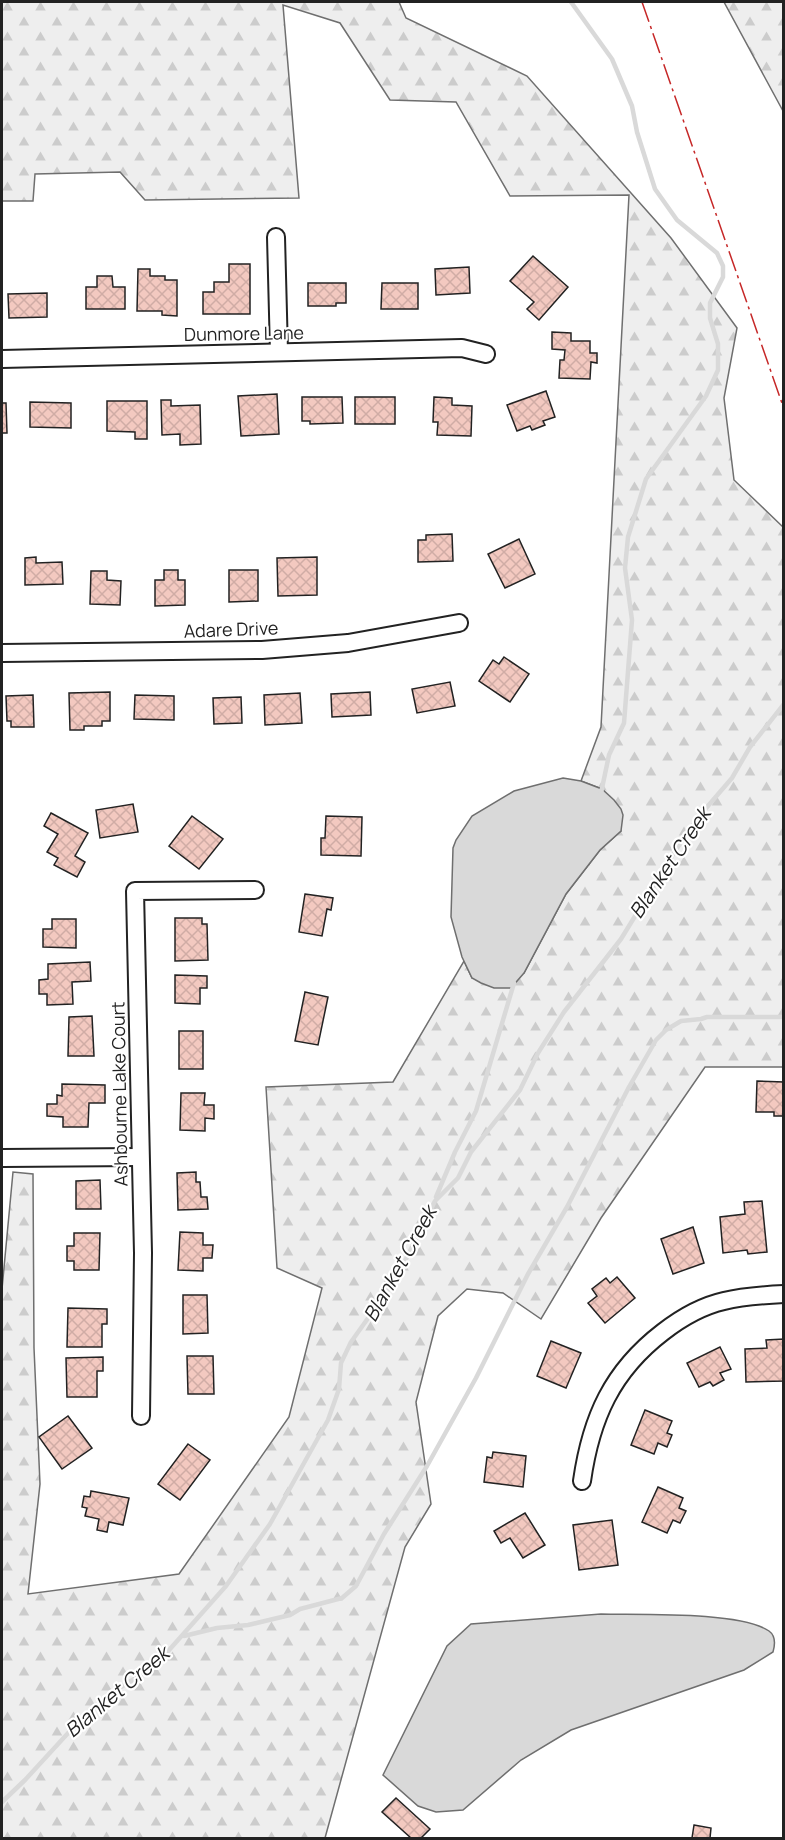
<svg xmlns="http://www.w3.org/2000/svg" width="785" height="1840" font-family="Manrope,sans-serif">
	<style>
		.forest { fill: url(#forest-firs); stroke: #6f6f6f; stroke-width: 1.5 }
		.water { fill: #d9d9d9; stroke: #6f6f6f; stroke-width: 1.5 }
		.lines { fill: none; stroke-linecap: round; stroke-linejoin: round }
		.stream { stroke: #d9d9d9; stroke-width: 4.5 }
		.building { fill: url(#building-cross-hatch); stroke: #222; stroke-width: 1.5 }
		.minor-casing { stroke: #222; stroke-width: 20 }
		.minor { stroke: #fff; stroke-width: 16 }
		.power { stroke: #c62828; stroke-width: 1.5; stroke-dasharray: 21 4.5 3 4.5; stroke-linecap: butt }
		.labels { text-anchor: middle; stroke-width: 4.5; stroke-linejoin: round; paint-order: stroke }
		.street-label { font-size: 18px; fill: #222; stroke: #fff }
		.water-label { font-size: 20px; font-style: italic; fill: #222; stroke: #fff }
	</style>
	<defs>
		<pattern id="forest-firs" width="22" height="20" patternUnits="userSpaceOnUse" patternTransform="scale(1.5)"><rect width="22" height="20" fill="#eee"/><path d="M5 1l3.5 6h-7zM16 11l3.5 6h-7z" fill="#ccc"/></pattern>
		<pattern id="building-cross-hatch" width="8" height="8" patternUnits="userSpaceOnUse" patternTransform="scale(1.5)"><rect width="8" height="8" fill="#f3c9c0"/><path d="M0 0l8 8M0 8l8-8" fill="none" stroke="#d0aca5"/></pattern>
	</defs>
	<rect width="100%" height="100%" fill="#fff"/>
	<g class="forest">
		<path d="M2 2H399L406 18 527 76 671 238 737 328 724 398 734 480 783 527V1067H705L601 1218 541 1319 503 1293 467 1289 438 1316 416 1402 431 1504 405 1547 325 1838H2V1289L13 1172 33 1174 34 1348 40 1484 28 1594 179 1574 289 1417 322 1288 277 1268 266 1087 393 1082 464 961 472 978 524 973 566 894 600 850 621 831 602 789 581 781 601 727 629 195 510 196 456 102 390 100 340 23 283 5 299 198 145 200 120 172 35 174 33 201H2Z"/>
		<path d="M724 2H783V111Z"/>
	</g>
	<g class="water">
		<path d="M563 778 581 781 602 789 614 800 621 809 623 815 621 831 600 850 566 894 524 973 511 988H494L481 983 472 978 462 957 451 917 453 848 456 840 472 816 514 791Z"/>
		<path d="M601 1614C638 1615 740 1611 769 1631 776 1636 775 1645 773 1652L744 1670 571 1730 521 1760 463 1810 436 1812 418 1806 383 1775 447 1646 471 1624Z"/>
	</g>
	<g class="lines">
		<g class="stream">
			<path d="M571 2 612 59 632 106 637 132 655 189 677 220 717 253 723 266V277L710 303V318L718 344V370L706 396 646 479 628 537 625 568 632 620 624 723 609 755 601 793"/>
			<path d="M436 1197 455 1152 476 1111 514 983"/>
			<path d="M184 1636 217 1628 248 1625 290 1615 300 1609 342 1598 356 1586 384 1534 427 1466 476 1378 528 1274 567 1207 629 1087 656 1040 666 1030 681 1021 701 1019 707 1017H784"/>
			<path d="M2 1802 25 1780 81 1719 121 1687 154 1667 226 1586 270 1524 328 1420 339 1389 341 1363 351 1342 396 1279 435 1201 458 1178 471 1152 520 1090 538 1053 564 1012 621 939 675 851 701 814 732 778 750 747 784 704"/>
		</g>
	</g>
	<g class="building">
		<path d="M533 256 568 287 539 320 527 309 534 302 510 281Z"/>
		<path d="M229 264H250V314H203V292H214V282H229Z"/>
		<path d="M469 267 470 293 436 295 435 269Z"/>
		<path d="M138 269H150V276H165V280H177V316L162 315V311H137Z"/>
		<path d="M97 276H112L113 287H125V309H86V287H97Z"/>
		<path d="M308 283H346V303H336V306H308Z"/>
		<path d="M382 283H418V309H381Z"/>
		<path d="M47 293V317L9 318 8 294Z"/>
		<path d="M552 332 571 333V341H590V353H597V363L591 362 590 379 559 378 560 360H564L565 350 552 349Z"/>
		<path d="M546 391 555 417 543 421 545 425 532 430 530 426 517 431 507 405Z"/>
		<path d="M277 394 279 434 241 436 238 396Z"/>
		<path d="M302 397H342L343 423 310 424V421H302Z"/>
		<rect x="355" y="397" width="40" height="27"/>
		<path d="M434 397 452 398V405L472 406 471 436 437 435 438 422H433Z"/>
		<path d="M161 400H171V406L200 405 201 444 180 445V434L162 435Z"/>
		<path d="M107 401H147V439H135V432L107 431Z"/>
		<path d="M30 402 71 403V428L30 427Z"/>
		<path d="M2 403H6L7 433H2Z"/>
		<path d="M452 534 453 561 418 562V540H426V535Z"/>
		<path d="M519 539 535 574 505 588 488 554Z"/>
		<path d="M36 557V563L62 562 63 584 25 585V558Z"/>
		<path d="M317 557V595L278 596 277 558Z"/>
		<path d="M164 570H178V580H185V605L155 606V580H164Z"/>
		<path d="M229 570H258V601L229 602Z"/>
		<path d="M91 571H107V580L121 581 120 605 90 604Z"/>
		<path d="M504 657 529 674 510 702 479 681 493 660 499 664Z"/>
		<path d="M450 682 455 706 417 713 412 689Z"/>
		<path d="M110 692V721H102V726H84V730H70L69 693Z"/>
		<path d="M370 692 371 715 332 717 331 694Z"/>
		<path d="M300 693 302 723 265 725 264 695Z"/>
		<path d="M33 695 34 727H11V721H7L6 696Z"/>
		<path d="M135 695 174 696V720L134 719Z"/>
		<path d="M241 697 242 723 214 724 213 698Z"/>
		<path d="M133 804 138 832 100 838 96 810Z"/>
		<path d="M51 813 88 833 75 856 85 862 77 877 54 865 58 858 47 852 58 834 44 826Z"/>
		<path d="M192 816 223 839 199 869 169 846Z"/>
		<path d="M326 816 362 817 361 856 321 855V838H325Z"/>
		<path d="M305 894 333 898 331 910 327 909 322 936 299 932Z"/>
		<path d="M175 918H202V924H207L208 960 175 961Z"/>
		<path d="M52 919H76V948L43 947V929H52Z"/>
		<path d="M90 962 91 981 72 982 73 1004 47 1005V994H39V980L48 979V964Z"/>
		<path d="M175 975 207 976V988H200V1004L175 1003Z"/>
		<path d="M305 992 328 997 318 1045 295 1041Z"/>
		<path d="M92 1016 94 1056H68L69 1017Z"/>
		<rect x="179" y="1031" width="24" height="38"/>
		<path d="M757 1081 784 1082V1116H774V1112H756Z"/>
		<path d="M62 1084 105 1085V1103H89L88 1127H63V1117L47 1116V1104H57V1095L62 1096Z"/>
		<path d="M181 1093H205L204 1105H214V1119L205 1118V1131L180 1130Z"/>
		<path d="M196 1172V1182H200L201 1197H207L208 1209 178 1210 177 1173Z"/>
		<path d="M100 1180 101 1209H76V1181Z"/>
		<path d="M762 1201 767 1252 748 1254 747 1250 723 1253 720 1217 745 1214 744 1202Z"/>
		<path d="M693 1227 704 1263 673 1274 661 1239Z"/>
		<path d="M180 1232 203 1233V1245H213L212 1258H203V1271L178 1270Z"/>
		<path d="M74 1233H100L99 1270H74V1261H67V1246H74Z"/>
		<path d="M617 1277 635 1298 605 1323 588 1303 597 1296 592 1289 606 1278 610 1283Z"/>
		<path d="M183 1295H207L208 1333 183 1334Z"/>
		<path d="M68 1308 107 1309V1324H102V1347H67Z"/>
		<path d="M784 1339V1381L746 1382 745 1349 767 1348 766 1340Z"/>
		<path d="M551 1341 581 1353 566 1388 537 1376Z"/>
		<path d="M720 1347 731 1369 720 1373 724 1380 713 1386 710 1382 699 1387 687 1363Z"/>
		<path d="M187 1356H213L214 1394H188Z"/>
		<path d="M103 1357V1371H97V1397H67L66 1358Z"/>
		<path d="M645 1410 672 1421 667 1433 672 1435 667 1447 658 1443 654 1454 631 1445Z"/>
		<path d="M68 1416 92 1448 62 1469 39 1437Z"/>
		<path d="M188 1444 210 1460 180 1500 158 1484Z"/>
		<path d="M493 1452 526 1456 523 1487 484 1482 487 1457 492 1458Z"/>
		<path d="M658 1487 683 1498 679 1508 686 1511 680 1523 673 1520 667 1533 642 1522Z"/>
		<path d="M91 1491 129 1498 123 1525 109 1522 107 1532 97 1530 99 1519 85 1516 87 1508 82 1507 84 1496 90 1497Z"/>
		<path d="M525 1513 545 1545 523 1558 510 1538 501 1543 494 1531Z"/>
		<path d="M612 1520 618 1565 579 1570 573 1525Z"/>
		<path d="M396 1798 430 1829 421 1838H411L382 1812Z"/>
		<path d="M694 1825 711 1828 710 1838H692Z"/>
	</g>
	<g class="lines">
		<defs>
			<g id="minor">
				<path d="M276 237 279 352"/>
				<path d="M2 359 462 348 486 354"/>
				<path d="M2 653 262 650 348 643 459 623"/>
				<path d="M2 1158 140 1157"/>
				<path d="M141 1416 143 1253 135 891 255 890"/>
				<path d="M582 1481C591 1418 612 1371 663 1332 681 1318 702 1306 724 1301 744 1296 763 1295 784 1294"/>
			</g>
		</defs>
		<use href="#minor" class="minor-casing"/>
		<use href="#minor" class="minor"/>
		<path class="power" d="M642 2 784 409"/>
	</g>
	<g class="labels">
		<g class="street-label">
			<text transform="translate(244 334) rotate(-1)" y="6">Dunmore Lane</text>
			<text transform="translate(231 630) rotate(-2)" y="6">Adare Drive</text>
			<text transform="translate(120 1094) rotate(-91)" y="6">Ashbourne Lake Court</text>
		</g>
		<g class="water-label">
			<text transform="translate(670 863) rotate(-56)" y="7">Blanket Creek</text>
			<text transform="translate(400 1264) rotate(-61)" y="7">Blanket Creek</text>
			<text transform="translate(117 1692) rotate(-40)" y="7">Blanket Creek</text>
		</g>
	</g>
	<rect width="785" height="1840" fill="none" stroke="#222222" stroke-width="6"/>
</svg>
